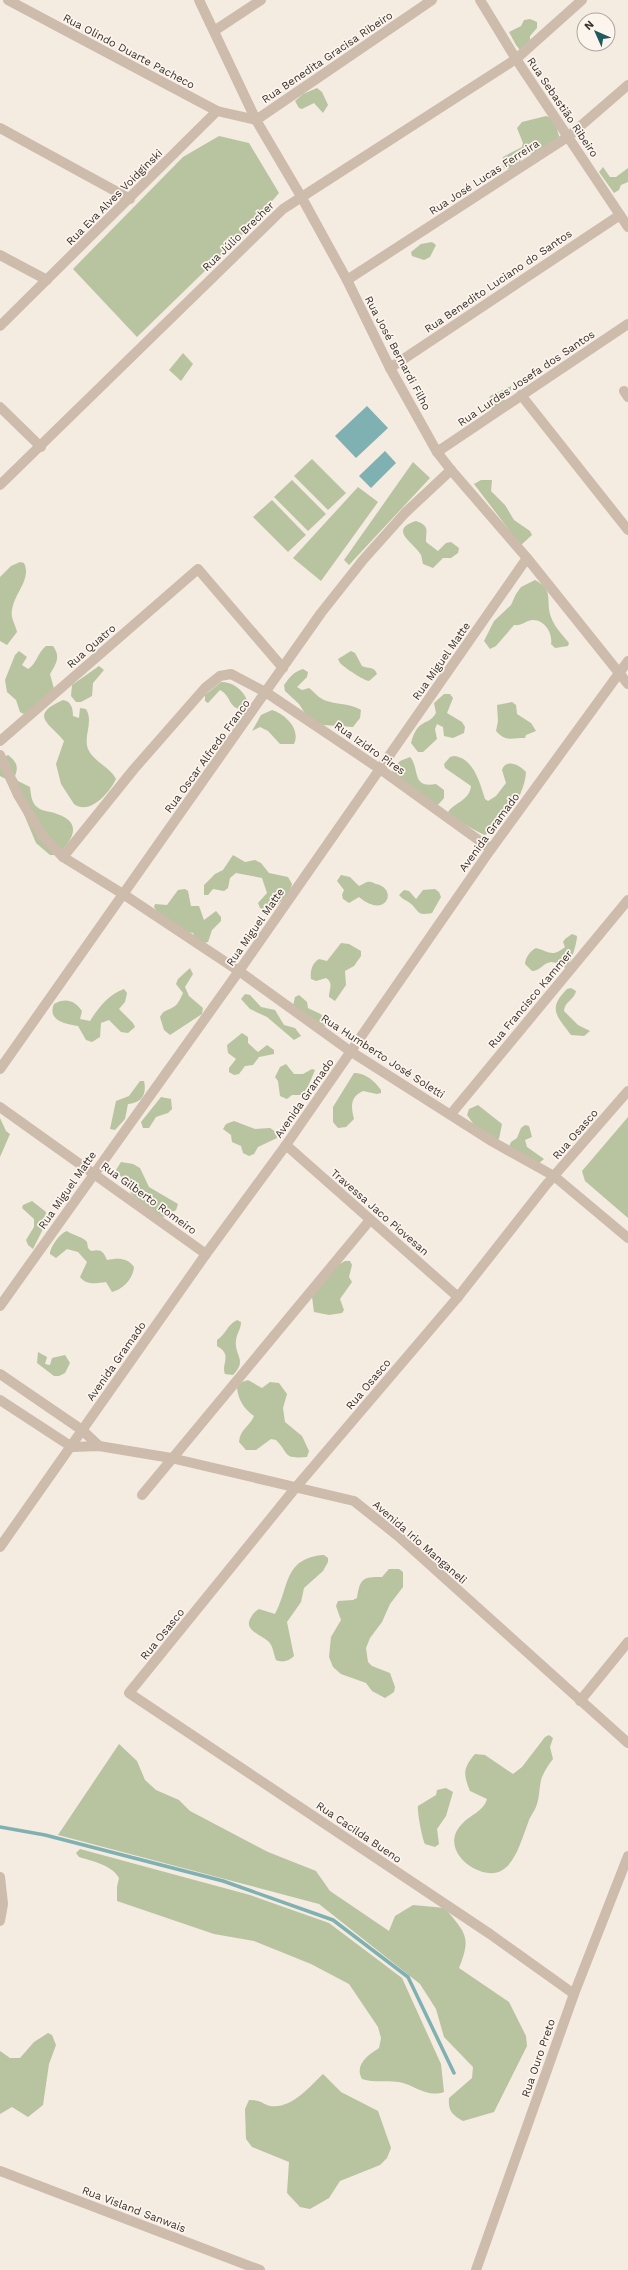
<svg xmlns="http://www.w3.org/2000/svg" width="628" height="2270" font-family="'Work Sans',sans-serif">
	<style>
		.green { fill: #b8c4a0 }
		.water { fill: #7fb0b2 }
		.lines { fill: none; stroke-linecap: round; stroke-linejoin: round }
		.stream { stroke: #7fb0b2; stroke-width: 3.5 }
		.minor { stroke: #cdbbac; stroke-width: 10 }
		.labels { text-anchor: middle; stroke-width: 3.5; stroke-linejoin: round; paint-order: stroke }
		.street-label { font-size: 11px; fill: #3b302b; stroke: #fbf5ee }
	</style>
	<rect width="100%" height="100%" fill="#f4ebe1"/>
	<g class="green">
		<path d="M530 19 537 22V28L530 36V42L521 51 516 45 509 32 521 26 524 20Z"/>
		<path d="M317 88 322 92 328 105 323 113 314 103 302 109 299 108 295 101 303 94Z"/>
		<path d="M546 116 554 119 559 136 553 145 535 156 528 153 523 155 520 162 509 169 504 168 502 163 503 157 522 147 523 143 517 128 522 122Z"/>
		<path d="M219 136 249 143 279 193 248 229 137 337 73 269 183 157Z"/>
		<path d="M603 167 610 177H616L628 168V182L621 185 619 190 614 193 599 172Z"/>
		<path d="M432 242 436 245 430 257 424 260 412 256 411 252 421 244Z"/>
		<path d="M183 353 193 364 181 381 169 370Z"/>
		<path d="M511 386V392L505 397V403L492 410 488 404 490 396Z"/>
		<path d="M312 459 346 493 328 510 294 476Z"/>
		<path d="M413 462 430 478 349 565 344 560Z"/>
		<path d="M292 480 326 514 308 531 274 497Z"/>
		<path d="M481 480H492L491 491 505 505 514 520 530 531 532 535 521 545 519 543 474 484Z"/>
		<path d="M358 487 378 502 321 581 293 558Z"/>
		<path d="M272 500 306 535 288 552 253 517Z"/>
		<path d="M416 521C430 526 426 530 426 542L438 551 446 543 451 542 459 548 458 553 451 558H443L433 568 423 564C422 561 422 558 421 555 415 543 387 530 416 521Z"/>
		<path d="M20 562 24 563C33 581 9 597 12 617 13 622 16 627 17 632L7 645 0 641V577L11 566Z"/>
		<path d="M535 580C555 591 545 600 551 617 555 628 562 634 569 643L568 646 555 648 551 644C553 634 545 619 532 620 525 621 522 626 514 625L496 646 490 649 484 641 494 621 511 605 516 594 521 587Z"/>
		<path d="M46 646H53C61 657 56 664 50 674L54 689 26 715 20 712 16 700 7 692 5 680 15 655 19 651 27 657 22 665 28 669C36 665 38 652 46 646Z"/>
		<path d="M351 651 355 653 362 666C369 669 374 666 377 674L369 681C363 680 345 668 340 663L338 659Z"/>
		<path d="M99 666 104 670 93 683 92 696 81 702H76L71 696 72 685Z"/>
		<path d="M303 669 308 672 307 677 297 687 302 690 309 688C314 692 319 698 324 700 336 705 350 703 361 710L360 718 353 727 323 725 306 715 299 704 285 691 284 685C290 677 293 672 303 669Z"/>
		<path d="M221 682C233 682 242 689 247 700L244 709C228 710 232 696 220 690L208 703 205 701V695Z"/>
		<path d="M444 694H450L453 698 447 713 462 722 465 727 464 733 453 738 444 736 443 727 437 724 435 729 437 739 423 752H418L411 743C418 717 428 727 436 713L434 703Z"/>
		<path d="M63 700C71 701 73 708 73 716L79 718 80 708 86 709C94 722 83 736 88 749 94 762 110 767 116 779 110 792 90 816 74 804L61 784 56 764 64 741C51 724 27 716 63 700Z"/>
		<path d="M512 702 516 705 517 714 531 723 536 731 526 735 525 738C511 738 506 742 496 731L498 721 497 705Z"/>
		<path d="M272 710C285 714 301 729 294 744H280L268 731 260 727 252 731 261 715Z"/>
		<path d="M8 755C16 761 19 766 15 776L18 781 30 787C31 794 31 802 37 807 42 812 51 811 57 814 84 823 72 841 57 855H50L36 843 10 781 0 776V759Z"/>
		<path d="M454 756C474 758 480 784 485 799L488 801 496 796 506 783 502 770C506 758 520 765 526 772 525 794 505 826 485 835 479 833 451 817 448 812 454 803 470 800 471 786L445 768 444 764 450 757Z"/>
		<path d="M410 757C420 768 411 789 436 784L444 790V798L437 806 391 772 400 761Z"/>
		<path d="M233 855 245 862 255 860 261 863 269 873 288 877 292 884 289 893 273 910 268 912 260 908 258 903 267 893 262 878 236 873 230 878 228 888 224 891 213 889 208 895H204V885L215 874 223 870Z"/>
		<path d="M341 875 350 877 359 886C362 885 364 883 367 882 371 881 373 883 376 884 399 889 386 920 359 897L349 903 343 899 342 895 344 890 337 881Z"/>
		<path d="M185 889 188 891 191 906H199L204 920 216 911 221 917V921L212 930 208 942 204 943 195 939 193 933 187 932 158 913 154 907 155 904 167 905 178 890Z"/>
		<path d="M435 889 439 892 441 897 432 913C415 916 420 911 410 903 406 900 402 899 399 895L404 890 409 891 416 899 423 890Z"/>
		<path d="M572 934 577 936C577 943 571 963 566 968 561 967 557 962 551 962 543 963 540 971 532 971L525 964C525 958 531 950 536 948 548 951 552 958 565 947L563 942 565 939Z"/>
		<path d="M341 943 349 944 361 951V956L354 966 345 971 346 985 335 1001 329 997C329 990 334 983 326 978L316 981 311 979C310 971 312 963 319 959L327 961Z"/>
		<path d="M190 968 193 974 185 987 189 996 203 1008 202 1014 170 1035 164 1030 160 1017C164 1009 168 1011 175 1006 179 1003 181 997 183 993L176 984 178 979Z"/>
		<path d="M571 988 576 991C575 999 564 1002 564 1011L578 1025 590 1031 584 1036 571 1035C557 1016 547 1009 567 989Z"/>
		<path d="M124 989 127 993 125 1002 119 1009 133 1023 135 1027 128 1033 121 1032 109 1020 101 1023 100 1037 92 1042 86 1040 78 1026C66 1024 47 1021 54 1004 66 997 75 1001 82 1011L80 1019 90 1021C99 1007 108 995 124 989Z"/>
		<path d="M245 994 250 995 261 1007 275 1010 284 1025 295 1028 301 1036 294 1040 267 1017 250 1009 241 999Z"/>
		<path d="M299 995 307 1002 308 1008C317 1013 328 1014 325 1027L293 1006 295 997Z"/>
		<path d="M242 1033 248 1037V1043L258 1052 267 1045 274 1050V1054L259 1057 253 1065 245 1066 239 1074 234 1075 229 1072V1068L236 1059 228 1053 227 1045Z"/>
		<path d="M286 1064 294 1074H303L312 1069 315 1070 307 1089 302 1095H292L287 1099 280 1096 278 1081 275 1077 280 1067Z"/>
		<path d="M354 1073C364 1072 375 1081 381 1090V1093L377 1094 363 1091C350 1097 351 1106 354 1119L346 1127 338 1128 333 1122V1107Z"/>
		<path d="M140 1081H144C147 1094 142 1103 128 1104L125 1119 115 1130 110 1129 116 1101 129 1096Z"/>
		<path d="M161 1097 171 1099 172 1109 168 1113 156 1117 149 1128H143L141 1122Z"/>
		<path d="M478 1105 502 1124 499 1139 495 1140 475 1126 467 1115 469 1109Z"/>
		<path d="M628 1117V1218L585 1181 582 1171Z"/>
		<path d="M0 1118 6 1131 10 1134 0 1157Z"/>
		<path d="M234 1121 255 1129 270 1128 276 1132 277 1138 258 1147 254 1154 249 1156 243 1153 241 1146 232 1142 231 1135 223 1129 226 1124Z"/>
		<path d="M525 1125 529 1126 532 1137 525 1140 527 1147 544 1159 538 1164 509 1147 511 1142 517 1138 521 1128Z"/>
		<path d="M121 1162 133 1164 140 1168 149 1187 178 1204 176 1210 164 1217 158 1216 131 1194 129 1187 116 1170Z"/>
		<path d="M32 1201 46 1212 44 1227 33 1249 28 1245 26 1240 34 1227V1219L22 1208 23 1205Z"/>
		<path d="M67 1231C74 1236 82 1236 87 1242L88 1248 91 1251C101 1249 103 1251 107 1260 117 1258 127 1257 134 1267 133 1279 123 1289 112 1292L106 1282C96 1283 87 1286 80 1277L87 1262 78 1252 67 1249 56 1258 50 1254C50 1247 60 1233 67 1231Z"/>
		<path d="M345 1261H350L352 1265 349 1277 352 1282 340 1299 344 1310 342 1313 329 1315 314 1312 312 1297 338 1265Z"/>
		<path d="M237 1320 241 1322C241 1329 237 1333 236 1340 234 1356 248 1360 233 1375L225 1374C221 1363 233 1355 217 1346V1340C227 1333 226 1326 237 1320Z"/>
		<path d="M38 1352 47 1357 45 1364 50 1365 52 1358 65 1355 70 1363 65 1373 59 1376H54L37 1363Z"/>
		<path d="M248 1380 262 1388 270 1382 279 1383 287 1394 283 1408 285 1422 302 1436 309 1451 307 1457C282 1459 290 1454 276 1440L271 1439 256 1450H246L239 1442C240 1429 250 1426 254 1416 244 1409 238 1400 237 1387L242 1382Z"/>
		<path d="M324 1555 328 1558V1562L323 1571 304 1588 301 1602 287 1622 294 1656C289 1661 283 1663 276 1660 274 1655 273 1646 269 1642 263 1635 244 1631 250 1619 253 1614 254 1612 259 1609L275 1614C290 1587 283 1558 324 1555Z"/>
		<path d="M389 1569H399L403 1572V1587L390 1604 382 1622 370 1638 366 1648 368 1662 372 1666 390 1673 395 1687 394 1692 385 1698 372 1691 366 1683 341 1674 333 1667 329 1657 331 1637 341 1620 336 1606 338 1601 353 1600 357 1598C360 1578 363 1577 382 1577Z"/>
		<path d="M549 1735 553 1738 550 1747 553 1759C549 1764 545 1770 542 1777 539 1785 540 1795 537 1804 535 1811 530 1816 528 1823 518 1849 510 1887 473 1868 457 1859 446 1840 462 1824 471 1814 483 1812 487 1799L470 1791C463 1774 463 1768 475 1754L485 1755 513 1774 522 1767 545 1737Z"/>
		<path d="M119 1744 137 1761 145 1780 156 1790 179 1800 190 1811 268 1852 316 1871 330 1891 389 1931 395 1916 413 1905 445 1908C465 1933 472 1936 459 1968L509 2002 526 2036 527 2046 494 2112 463 2121C452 2115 448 2111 449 2098L472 2078 473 2067 444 2037 436 2009 420 1984 319 1904 58 1835Z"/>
		<path d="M446 1788 453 1792 446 1816 437 1829 439 1844 435 1847 425 1844C422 1838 417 1811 418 1806L436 1795 437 1790Z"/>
		<path d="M80 1849 250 1895 329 1923 402 1978 441 2064 444 2092C426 2098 415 2085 399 2082 386 2080 375 2083 362 2079 354 2065 368 2055 379 2048L381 2038 378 2027 349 1984 311 1964 254 1941 214 1934 117 1901V1887L119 1878C112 1865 92 1861 79 1857L76 1853Z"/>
		<path d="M48 2033 52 2035 56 2045 49 2064 43 2105 28 2117 12 2107 0 2114V2051L10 2058H20L34 2042Z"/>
		<path d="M323 2074 341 2092 378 2111 391 2148 387 2158 380 2165 340 2181 329 2198 310 2209 300 2207 287 2193 289 2162 252 2147 246 2139 245 2109 249 2100C262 2100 262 2104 270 2106 292 2109 309 2087 323 2074Z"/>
	</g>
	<g class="water">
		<path d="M367 406 388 428 356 458 335 436Z"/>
		<path d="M385 451 396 463 371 488 359 476Z"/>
	</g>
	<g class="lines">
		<path class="stream" d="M0 1827 45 1835 223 1881 333 1920 408 1977 454 2073"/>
		<g class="minor">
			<path d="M8 0 217 111"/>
			<path d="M199 0 256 120 302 198 347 280 390 368 437 452 451 470 527 558 628 684"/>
			<path d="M480 0 516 59 628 227"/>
			<path d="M214 31 261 0"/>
			<path d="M0 128 130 199"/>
			<path d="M0 255 47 280"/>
			<path d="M347 280 569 136 628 85"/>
			<path d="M0 326 217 111 256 120 432 0"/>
			<path d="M390 368 620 215"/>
			<path d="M624 391 628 397"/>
			<path d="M521 395 628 530"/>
			<path d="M0 407 41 447"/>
			<path d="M437 452 628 324"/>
			<path d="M0 485 283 209 516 59 582 0"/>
			<path d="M0 741 198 569 283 668"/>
			<path d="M0 755 18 795 42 835 63 857 123 894 239 971 350 1051 493 1142 554 1176 628 1238"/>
			<path d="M63 857 134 769 205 688 220 676 231 674 267 693 380 769 491 849"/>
			<path d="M0 1069 321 613 363 560 405 513 451 470"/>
			<path d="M0 1107 206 1254"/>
			<path d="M451 1114 628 900"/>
			<path d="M286 1145 458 1297"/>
			<path d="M0 1306 239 971 527 558"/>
			<path d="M0 1374 82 1430 99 1446"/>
			<path d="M0 1400 72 1447 99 1446 171 1458 354 1501 398 1536 628 1743"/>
			<path d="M142 1495 370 1220"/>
			<path d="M0 1547 206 1254 286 1145 491 849 628 661"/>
			<path d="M580 1701 628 1642"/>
			<path d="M0 1877 3 1904 0 1921"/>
			<path d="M574 1994 490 1934 129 1693 297 1486 458 1297 546 1185 628 1091"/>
			<path d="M0 2171 260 2270"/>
			<path d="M476 2270 574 1994 628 1856"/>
		</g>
	</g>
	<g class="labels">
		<g class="street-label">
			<text transform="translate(129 51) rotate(28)" y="4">Rua Olindo Duarte Pacheco</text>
			<text transform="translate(327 57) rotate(-34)" y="4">Rua Benedita Gracisa Ribeiro</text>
			<text transform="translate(563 107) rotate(56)" y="4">Rua Sebastião Ribeiro</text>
			<text transform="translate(484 177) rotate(-33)" y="4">Rua José Lucas Ferreira</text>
			<text transform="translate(114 197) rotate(-45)" y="4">Rua Eva Alves Voidginski</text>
			<text transform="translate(238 236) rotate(-44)" y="4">Rua Júlio Brecher</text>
			<text transform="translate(498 281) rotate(-34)" y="4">Rua Benedito Luciano do Santos</text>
			<text transform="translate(398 353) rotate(62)" y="4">Rua José Bernardi Filho</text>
			<text transform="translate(526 378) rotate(-34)" y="4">Rua Lurdes Josefa dos Santos</text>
			<text transform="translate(91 646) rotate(-41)" y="4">Rua Quatro</text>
			<text transform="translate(441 661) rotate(-55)" y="4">Rua Miguel Matte</text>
			<text transform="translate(370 748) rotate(35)" y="4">Rua Izidro Pires</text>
			<text transform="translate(207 756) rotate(-54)" y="4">Rua Oscar Alfredo Franco</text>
			<text transform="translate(489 832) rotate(-54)" y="4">Avenida Gramado</text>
			<text transform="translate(255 927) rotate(-55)" y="4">Rua Miguel Matte</text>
			<text transform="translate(530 999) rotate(-50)" y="4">Rua Francisco Kammer</text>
			<text transform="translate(383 1056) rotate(33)" y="4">Rua Humberto José Soletti</text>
			<text transform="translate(304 1098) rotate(-55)" y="4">Avenida Gramado</text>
			<text transform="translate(575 1134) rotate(-49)" y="4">Rua Osasco</text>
			<text transform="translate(67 1190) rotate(-55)" y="4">Rua Miguel Matte</text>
			<text transform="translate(149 1198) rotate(36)" y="4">Rua Gilberto Romeiro</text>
			<text transform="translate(380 1212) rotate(41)" y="4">Travessa Jaco Piovesan</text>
			<text transform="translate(116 1361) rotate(-55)" y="4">Avenida Gramado</text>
			<text transform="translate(368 1384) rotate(-50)" y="4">Rua Osasco</text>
			<text transform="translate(420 1542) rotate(41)" y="4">Avenida Irio Manganeli</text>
			<text transform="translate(162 1634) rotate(-51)" y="4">Rua Osasco</text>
			<text transform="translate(359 1832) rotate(34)" y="4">Rua Cacilda Bueno</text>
			<text transform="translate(538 2058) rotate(-71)" y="4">Rua Ouro Preto</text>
			<text transform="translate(134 2209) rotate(21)" y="4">Rua Visland Sanwais</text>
		</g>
	</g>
	<g transform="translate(596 32) rotate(315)"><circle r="19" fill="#fbf5ee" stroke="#aea6a0"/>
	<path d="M0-3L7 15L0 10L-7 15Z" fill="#1f5a5e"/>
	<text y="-6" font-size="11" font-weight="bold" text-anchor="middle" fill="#3b302b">N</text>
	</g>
</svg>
